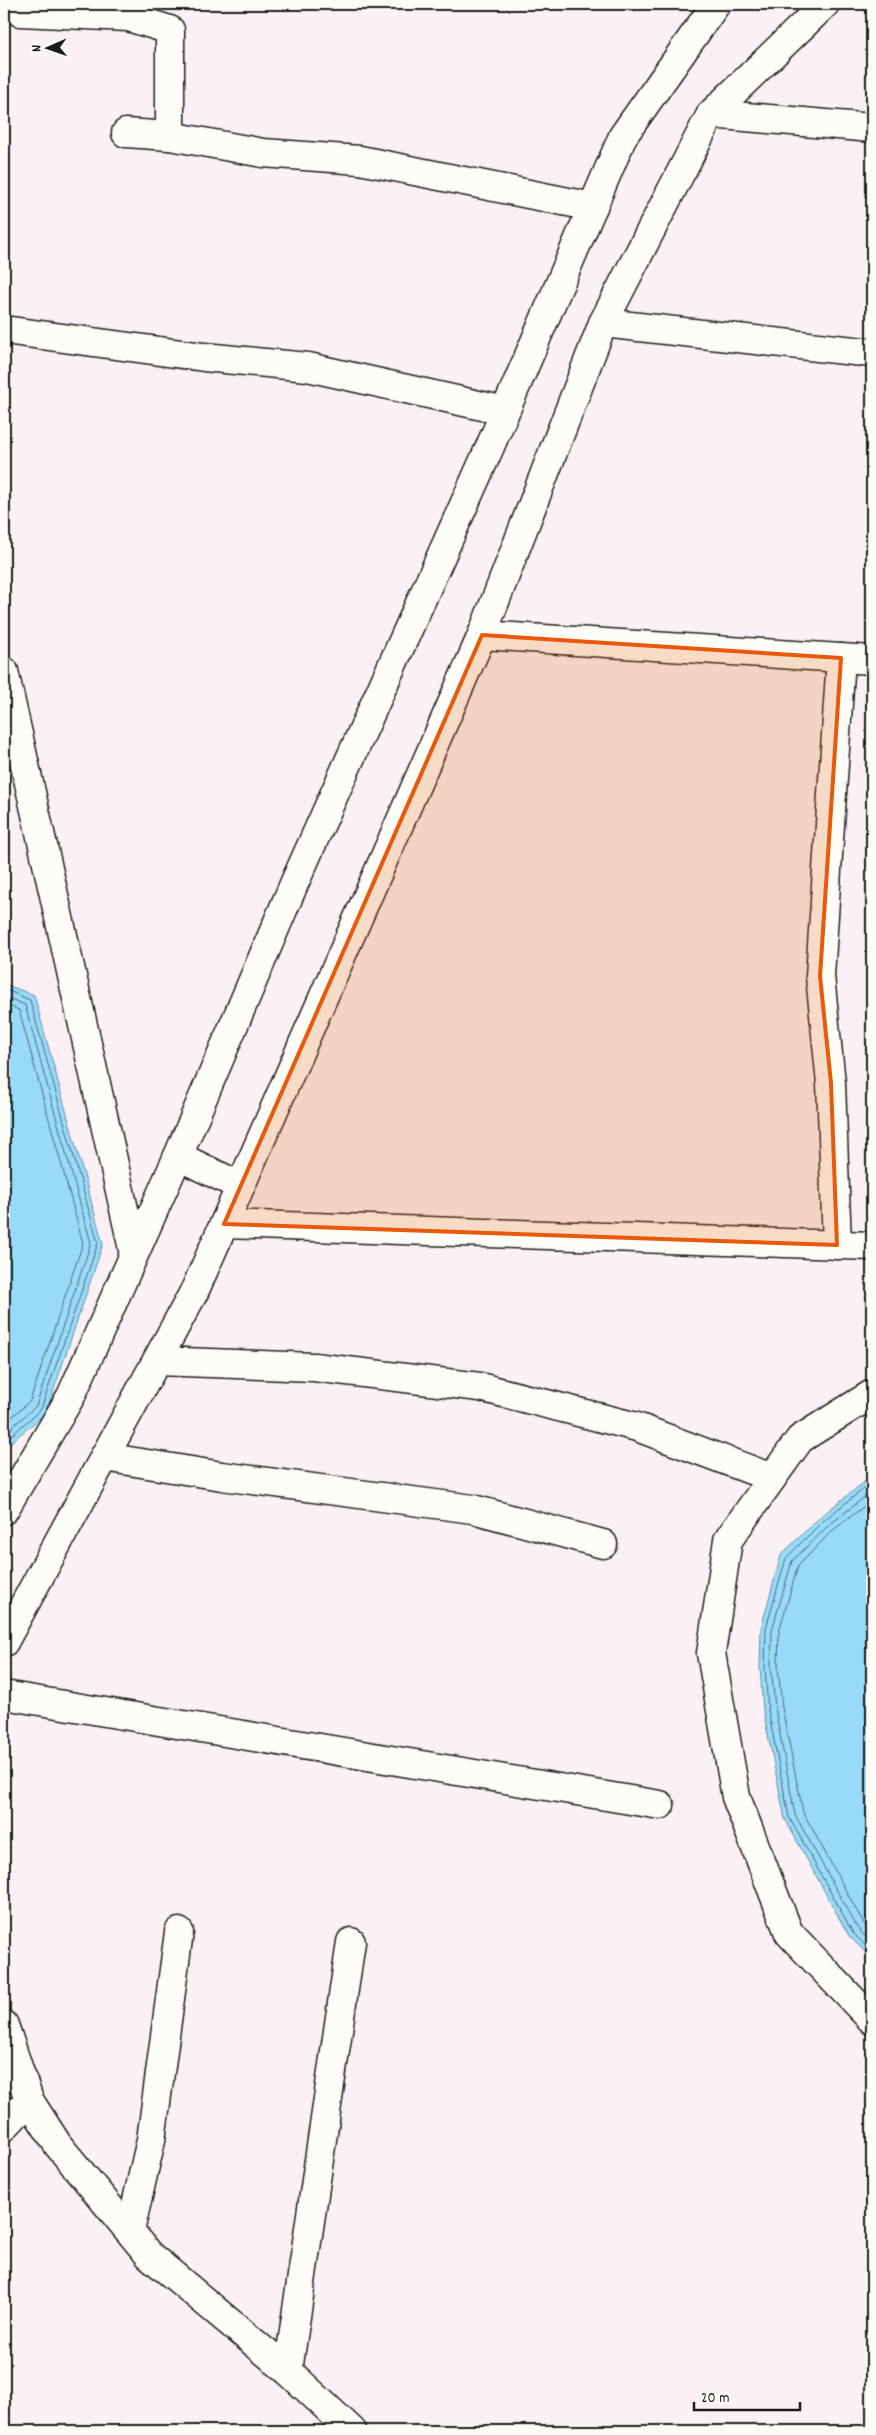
<svg xmlns="http://www.w3.org/2000/svg" width="876" height="2435" font-family="Dekko,sans-serif">
	<style>
		.water { fill: #98dafa; stroke: #668ea1 }
		.lines { fill: none; stroke-linecap: round; stroke-linejoin: round }
		.shore { stroke: #4e6875; stroke-width: 1 }
		.street-casing { stroke: #1c1c1c; stroke-width: 31 }
		.secondary-casing { stroke: #1c1c1c; stroke-width: 31 }
		.street { stroke: #fdfcf7; stroke-width: 28 }
		.secondary { stroke: #fdfcf7; stroke-width: 28 }
		.marked { fill: #e8590c; fill-opacity: 0.2; stroke: #e8590c; stroke-width: 4; stroke-linejoin: round }
	</style>
	<rect width="100%" height="100%" fill="#fbf1f4"/>
	<filter id="ink" filterUnits="userSpaceOnUse"><feTurbulence type="fractalNoise" baseFrequency=".02" numOctaves="2"/><feDisplacementMap in="SourceGraphic" scale="10" xChannelSelector="R" yChannelSelector="G"/><feConvolveMatrix kernelMatrix="1 2 1 2 8 2 1 2 1" color-interpolation-filters="sRGB"/></filter>
	<g filter="url(#ink)">
		<g class="water">
			<path d="M4 984 34 995 103 1244 46 1413 4 1448Z"/>
			<path d="M872 1476V1959L849 1936 785 1819 763 1710 760 1667 761 1628 781 1555 820 1517Z"/>
		</g>
		<g class="lines">
			<g class="shore">
				<path d="M4 989 30 1000 98 1243 41 1409 4 1442"/>
				<path d="M4 996 25 1005 91 1243 36 1406 4 1434"/>
				<path d="M4 1004 19 1010 83 1243 30 1401 4 1424"/>
				<path d="M872 1482 823 1521 786 1558 766 1628 765 1666 768 1710 789 1817 853 1933 872 1952"/>
				<path d="M872 1491 828 1526 792 1561 772 1630 771 1667 775 1708 795 1815 858 1929 872 1943"/>
				<path d="M872 1500 832 1531 798 1566 779 1631 778 1666 782 1708 803 1812 864 1924 872 1933"/>
			</g>
			<defs>
				<g id="street">
					<path d="M15 4 20 12 128 17 170 30V136L263 153 360 160 593 207"/>
					<path d="M711 114 872 128"/>
					<path d="M126 133 170 136"/>
					<path d="M603 323 872 353"/>
					<path d="M4 330 204 357 308 367 505 411"/>
					<path d="M482 635 872 660"/>
					<path d="M4 671 134 1254"/>
					<path d="M178 1156 240 1186"/>
					<path d="M224 1224 872 1246"/>
					<path d="M837 1245 831 1083 820 976 841 658"/>
					<path d="M157 1361 314 1367 480 1387 637 1427 772 1478"/>
					<path d="M872 1394 800 1439 728 1540 711 1653 736 1797 789 1933 872 2020"/>
					<path d="M104 1457 222 1476 473 1509 603 1544"/>
					<path d="M4 1510 71 1396 178 1156 294 884 489 449 623 136 716 4"/>
					<path d="M4 1642 195 1290 482 635 603 323 711 114 825 4"/>
					<path d="M4 1695 660 1805"/>
					<path d="M4 2127 29 2100"/>
					<path d="M130 2231 151 2140 179 1932"/>
					<path d="M288 2371 351 1942"/>
				</g>
				<path id="secondary" d="M4 2025 29 2100 58 2145 149 2255 288 2371 352 2431"/>
			</defs>
			<use href="#street" class="street-casing"/>
			<use href="#secondary" class="secondary-casing"/>
			<use href="#street" class="street"/>
			<use href="#secondary" class="secondary"/>
		</g>
	</g>
	<path class="marked" d="M482 635 841 658 820 976 831 1083 837 1245 224 1224Z"/>
	<rect width="876" height="2435" fill="none" stroke="#fdfcf7" stroke-width="20"/>
	<rect x="10" y="10" width="856" height="2415" fill="none" stroke="#1c1c1c" stroke-width="2" filter="url(#ink)"/>
	<g transform="translate(48 48) rotate(268)" stroke="#fdfcf7" stroke-width="4" paint-order="stroke">
	<path d="M0-4L9 19L0 12L-9 19Z" fill="#1c1c1c"/>
	<text y="-8" font-size="14" font-weight="bold" text-anchor="middle" fill="#1c1c1c">N</text>
	</g>
	<path d="M694 2402v8h106v-8" fill="none" stroke="#1c1c1c" stroke-width="2.5"/>
	<text x="701" y="2402" font-size="15" fill="#1c1c1c" stroke="#fdfcf7" stroke-width="4" paint-order="stroke">20 m</text>
</svg>
